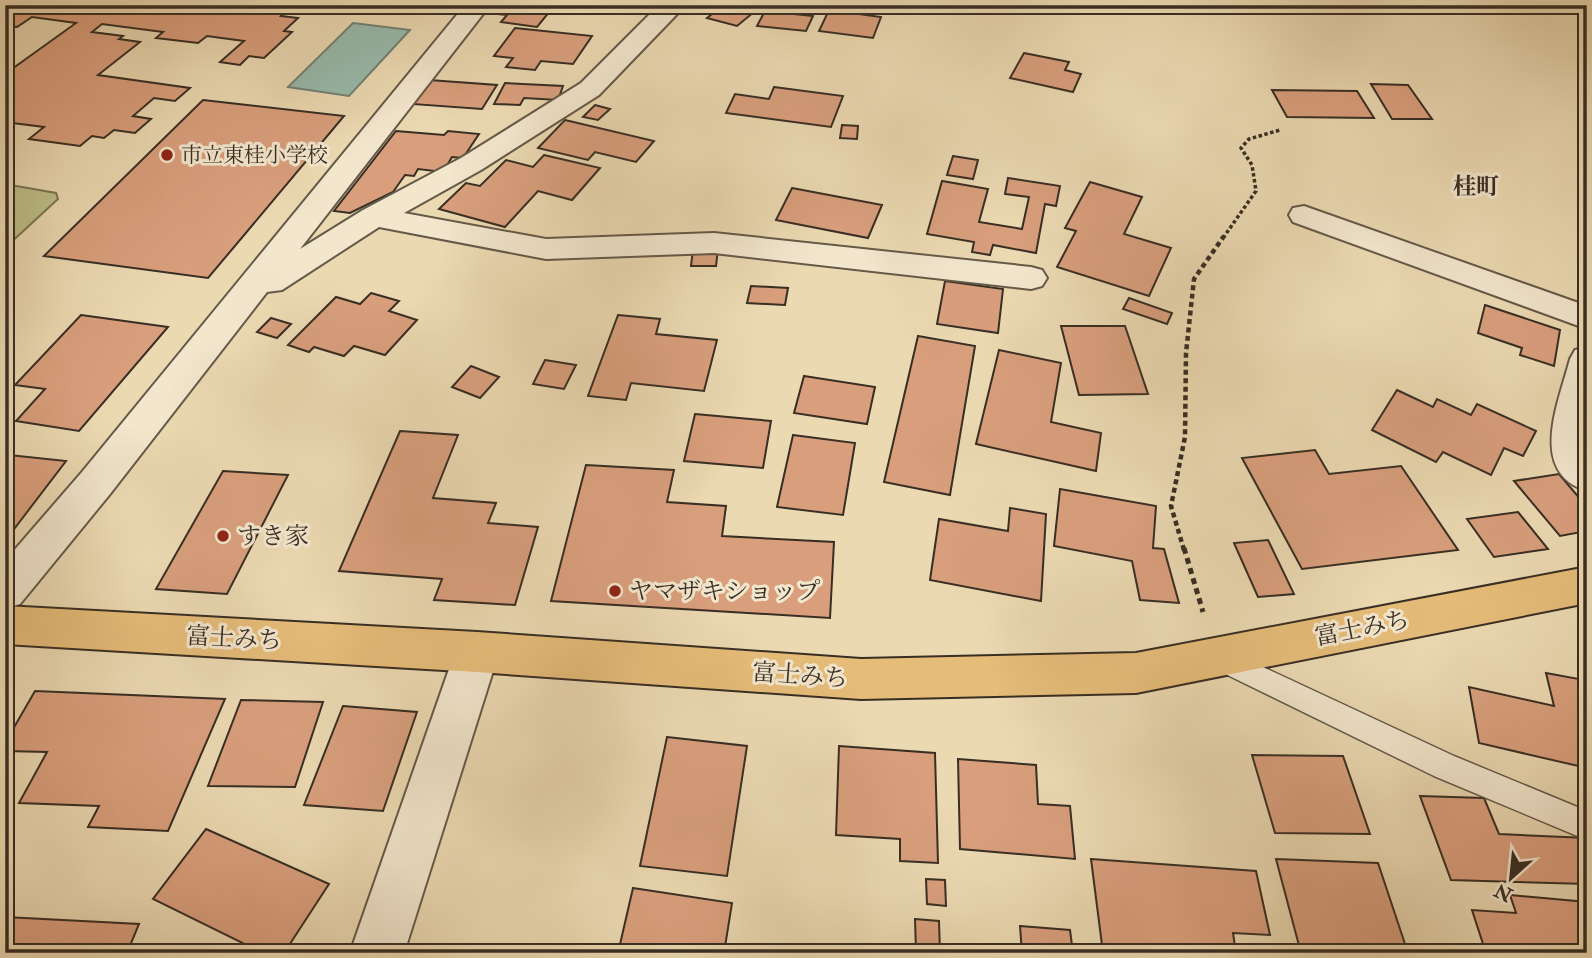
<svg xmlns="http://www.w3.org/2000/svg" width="1592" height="958" font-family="'IM FELL Double Pica','Noto Serif JP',serif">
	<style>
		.green { fill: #bdbe88; stroke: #7a7656; stroke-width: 2 }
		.water { fill: #98baab; stroke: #728275; stroke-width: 2 }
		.building { fill: #d99f7d; stroke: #382e24; stroke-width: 2 }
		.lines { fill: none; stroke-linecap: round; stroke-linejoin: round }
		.service-casing { stroke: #655948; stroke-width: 3 }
		.minor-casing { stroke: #655948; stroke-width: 4 }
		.trunk-casing { stroke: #382e24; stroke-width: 4 }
		.path-far2 { stroke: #382e24; stroke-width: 3.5; stroke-dasharray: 3.5 2.5; stroke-linecap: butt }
		.path-far1 { stroke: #382e24; stroke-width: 4.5; stroke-dasharray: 5 3.5; stroke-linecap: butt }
		.path { stroke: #382e24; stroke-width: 5; stroke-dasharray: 6 4.5; stroke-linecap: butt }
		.service { fill: #f2e6cd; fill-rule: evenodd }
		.minor { fill: #f2e6cd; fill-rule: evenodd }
		.trunk { fill: #e6bc79; fill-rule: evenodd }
		.poi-dot { fill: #8f2418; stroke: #f2e6cd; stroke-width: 2.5 }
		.labels { text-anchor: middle; stroke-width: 6; stroke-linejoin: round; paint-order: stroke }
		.far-poi-label { font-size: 21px; fill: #382e24; stroke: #f2e6cd; text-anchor: start }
		.far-quarter-label { font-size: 23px; font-weight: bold; fill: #382e24; stroke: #f2e6cd }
		.poi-label { font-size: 24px; fill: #382e24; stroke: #f2e6cd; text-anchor: start }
		.street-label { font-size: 24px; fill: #382e24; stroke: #f2e6cd }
	</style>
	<rect width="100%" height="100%" fill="#ebd9b2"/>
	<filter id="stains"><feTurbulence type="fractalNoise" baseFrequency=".00286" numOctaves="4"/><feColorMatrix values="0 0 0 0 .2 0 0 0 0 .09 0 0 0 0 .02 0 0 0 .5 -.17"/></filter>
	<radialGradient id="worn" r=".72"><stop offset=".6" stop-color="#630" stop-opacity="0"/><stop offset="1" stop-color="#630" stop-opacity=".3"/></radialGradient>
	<path class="green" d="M5 184 56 193 58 199 5 248Z"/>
	<path class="water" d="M353 23 410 30 349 96 288 87Z"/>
	<g class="building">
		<path d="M5 5H221L284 13 281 16 298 18 284 31 292 32 264 58 249 56 240 65 220 62 244 41 207 36 198 43 156 38 163 32 102 24 92 32 123 36 119 39 140 42 98 75 190 88 175 101 154 98 133 116 151 119 135 133 114 130 104 138 92 136 80 146 29 139 44 127 5 122V74L76 23 32 17 17 27 5 26Z"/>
		<path d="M495 5H555L537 27 501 22 507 15 488 13Z"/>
		<path d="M723 5H730L754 12 737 26 707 18Z"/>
		<path d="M829 10 881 17 873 38 819 31Z"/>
		<path d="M765 11 813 16 806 31 757 26Z"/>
		<path d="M515 28 592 36 573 64 541 61 535 70 506 67 513 58 494 56Z"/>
		<path d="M1024 53 1069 62 1065 70 1081 74 1073 92 1010 78Z"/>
		<path d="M429 80 497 85 482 109 412 104Z"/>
		<path d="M505 83 563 86 558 100 524 98 520 105 494 104Z"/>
		<path d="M1371 84 1408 85 1432 119H1392Z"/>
		<path d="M774 87 843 96 831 127 726 113 735 94 769 99Z"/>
		<path d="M1272 90 1357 91 1374 118 1287 117Z"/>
		<path d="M203 100 344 116 208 278 44 256Z"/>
		<path d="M595 105 610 109 598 120 583 117Z"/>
		<path d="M565 120 654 141 636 162 595 152 588 160 538 148Z"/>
		<path d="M842 125 858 126 857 139 840 138Z"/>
		<path d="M396 131 444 135 448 131 479 134 463 158 452 157 443 172 418 169 414 176 405 175 393 192 350 213 334 211Z"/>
		<path d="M544 155 600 168 572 200 538 191 505 227 439 209 466 183 480 186 506 160 533 167Z"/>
		<path d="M953 156 978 160 973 179 947 175Z"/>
		<path d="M1008 178 1060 186 1056 206 1045 204 1036 253 993 245 990 255 972 252 974 242 927 234 942 181 988 189 979 222 1022 229 1029 197 1005 194Z"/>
		<path d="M1090 182 1142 197 1124 234 1171 248 1149 296 1057 267 1076 231 1065 228Z"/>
		<path d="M792 188 882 205 868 238 776 220Z"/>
		<path d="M693 249H718L716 266H691Z"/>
		<path d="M945 281 1003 289 998 333 937 324Z"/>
		<path d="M751 286 788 288 785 305 747 303Z"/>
		<path d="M371 293 399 301 389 311 417 320 385 355 354 346 344 356 314 347 309 352 288 345 336 297 360 304Z"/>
		<path d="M1129 298 1172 313 1167 324 1123 309Z"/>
		<path d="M1485 305 1560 330 1554 366 1520 355 1522 348 1478 333Z"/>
		<path d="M81 315 168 327 79 431 16 421 45 389 15 385Z"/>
		<path d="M618 315 660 319 656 334 717 340 704 391 631 383 626 400 588 396Z"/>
		<path d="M271 318 291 324 277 338 257 332Z"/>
		<path d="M1061 326H1125L1148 394 1079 395Z"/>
		<path d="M918 336 975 346 950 495 884 482Z"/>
		<path d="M999 350 1061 363 1051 422 1101 433 1096 471 976 444Z"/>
		<path d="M545 360 576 365 564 389 533 384Z"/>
		<path d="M471 366 499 377 480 398 452 387Z"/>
		<path d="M804 376 875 387 867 424 794 413Z"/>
		<path d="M1397 390 1433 407 1437 399 1471 415 1477 404 1536 431 1523 456 1504 448 1491 475 1443 452 1436 462 1372 430Z"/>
		<path d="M695 414 771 421 763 468 684 461Z"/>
		<path d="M400 431 458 435 433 498 496 503 488 523 538 527 515 605 434 600 442 579 339 571Z"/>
		<path d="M793 435 855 443 843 515 777 507Z"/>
		<path d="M1315 450 1329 474 1401 466 1458 550 1302 569 1242 458Z"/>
		<path d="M9 455 66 461 5 541V459Z"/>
		<path d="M586 465 674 470 667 502 726 506 722 536 834 542 830 618 551 601Z"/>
		<path d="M223 471 288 475 227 594 156 589Z"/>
		<path d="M1559 474 1587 507V531L1560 536 1514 481Z"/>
		<path d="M1060 489 1156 506 1153 548 1164 549 1179 603 1140 600 1132 561 1054 546Z"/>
		<path d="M1010 508 1046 514 1041 601 930 580 939 519 1008 531Z"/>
		<path d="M1518 512 1548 549 1494 557 1467 519Z"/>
		<path d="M1268 540 1294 594 1258 597 1234 543Z"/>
		<path d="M1546 673 1579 679 1587 708V768L1479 743 1469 687 1554 706Z"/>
		<path d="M35 691 225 699 168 831 88 827 99 806 19 803 47 752 5 751V743Z"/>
		<path d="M241 700 323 702 295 787 208 786Z"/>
		<path d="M343 706 417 712 383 811 304 805Z"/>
		<path d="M667 737 747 746 727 876 640 866Z"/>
		<path d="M839 746 935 753 938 863 900 861V839L836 835Z"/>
		<path d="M1252 755 1343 756 1370 834 1275 833Z"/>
		<path d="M958 759 1036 765 1038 804 1070 806 1075 859 960 849Z"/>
		<path d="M1420 796 1484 798 1499 834 1587 838V884L1451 880Z"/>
		<path d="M206 829 329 884 284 953H263L153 899Z"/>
		<path d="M1091 859 1256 871 1270 935 1233 933 1236 953H1103Z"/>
		<path d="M1276 859 1378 863 1408 953H1301Z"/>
		<path d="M926 879 945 880 946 906 927 904Z"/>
		<path d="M633 888 732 903 724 953H618Z"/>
		<path d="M1510 895 1587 902V953H1486L1472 910 1516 913Z"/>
		<path d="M5 917 139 924 127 953H5Z"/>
		<path d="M915 919 939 921 940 953 916 952Z"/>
		<path d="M1020 926 1070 930 1073 953H1022Z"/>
		<path d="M956 944 995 947 996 953H957Z"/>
	</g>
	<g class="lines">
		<defs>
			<path id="service" d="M1220 647 1454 756 1587 811V840L1434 776 1211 667 1207 659 1211 651Z"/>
			<g id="minor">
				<path d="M465 5H490L300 249 363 210 461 158 581 83 659 5H680L682 8 678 13 599 95 481 170 404 213 546 239 714 233 1031 267 1042 270 1047 278 1042 286 1031 289 714 253 546 259 379 227 282 290 267 292 110 494 20 604 5 609V561L82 472Z"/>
				<path d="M1304 206 1587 306V329L1293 222 1289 215 1293 208Z"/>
				<path d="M1587 347V491C1527 472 1559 402 1570 359L1575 350Z"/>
				<path d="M477 632 493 638 499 652 404 953H350L455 652 461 638Z"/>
			</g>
			<path id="trunk" d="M1587 567V603L1136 693 861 699 477 672 5 644V606L477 632 861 659 1136 653Z"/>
		</defs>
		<use href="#service" class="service-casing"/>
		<use href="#minor" class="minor-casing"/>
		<use href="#trunk" class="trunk-casing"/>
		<path class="path-far2" d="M1223 238 1256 191 1252 165 1241 148 1249 139 1280 130"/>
		<path class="path-far1" d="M1184 550 1171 506 1185 437 1186 353 1194 279 1224 236"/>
		<path class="path" d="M1184 548 1203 612"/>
		<use href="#service" class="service"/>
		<use href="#minor" class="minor"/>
		<use href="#trunk" class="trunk"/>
	</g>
	<g class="poi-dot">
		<circle cx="167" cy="155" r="7"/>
		<circle cx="223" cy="536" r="7"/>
		<circle cx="615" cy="591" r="7"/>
	</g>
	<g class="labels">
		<g class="far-poi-label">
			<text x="181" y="162">市立東桂小学校</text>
		</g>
		<g class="far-quarter-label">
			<text x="1476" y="194">桂町</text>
		</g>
		<g class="poi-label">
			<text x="237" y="544">すき家</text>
			<text x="629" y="599">ヤマザキショップ</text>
		</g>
		<g class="street-label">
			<text transform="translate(1362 628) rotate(-11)" y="8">富士みち</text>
			<text transform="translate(234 638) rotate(3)" y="8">富士みち</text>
			<text transform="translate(800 675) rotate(4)" y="8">富士みち</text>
		</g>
	</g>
	<rect width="1592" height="958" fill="none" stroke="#ebd9b2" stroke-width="28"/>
	<rect x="7" y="7" width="1578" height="944" fill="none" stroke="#382e24" stroke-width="3.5"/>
	<rect x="14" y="14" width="1564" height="930" fill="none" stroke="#382e24" stroke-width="2"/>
	<g transform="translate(1511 878) rotate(207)" stroke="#f2e6cd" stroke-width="5" paint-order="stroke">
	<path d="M0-5L12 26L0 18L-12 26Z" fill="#382e24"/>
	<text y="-10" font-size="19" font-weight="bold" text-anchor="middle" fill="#382e24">N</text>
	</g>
	<rect width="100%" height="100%" filter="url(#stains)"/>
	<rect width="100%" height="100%" fill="url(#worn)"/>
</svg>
